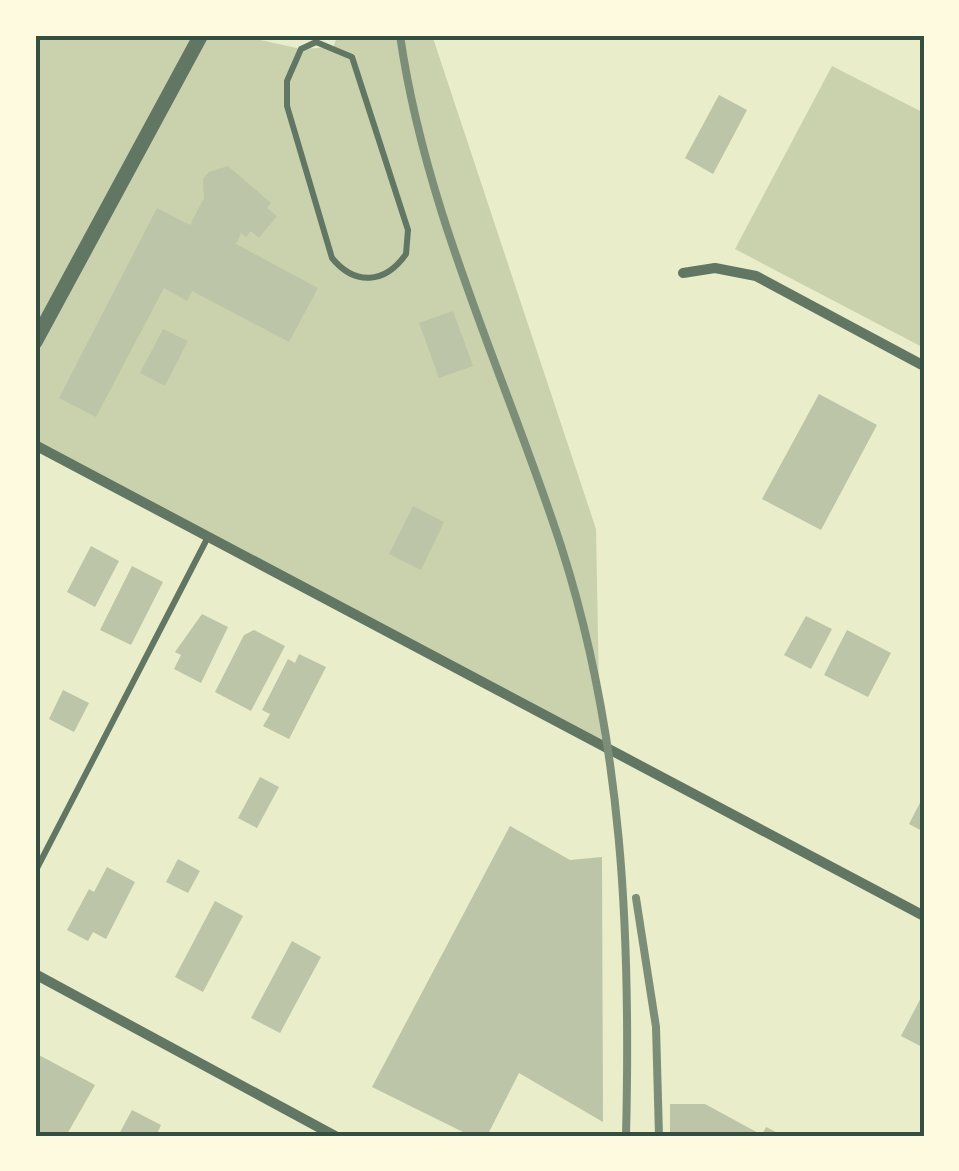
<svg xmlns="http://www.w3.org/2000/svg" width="959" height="1171" font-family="'Fira Sans',sans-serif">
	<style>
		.green { fill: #cad2ad }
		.building { fill: #bcc5a7 }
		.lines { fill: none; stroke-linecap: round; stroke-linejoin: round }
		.service { stroke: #617663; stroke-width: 6 }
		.minor { stroke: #617663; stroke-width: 10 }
		.tertiary { stroke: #617663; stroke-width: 15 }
		.rail { stroke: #7c8e77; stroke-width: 8 }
		.neatline { fill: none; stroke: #344e41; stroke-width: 4 }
	</style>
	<rect width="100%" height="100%" fill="#e9edc9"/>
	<g class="green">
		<path d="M35 35H239L301 49 333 47 338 35H432L596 529 599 689 609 751 35 445Z"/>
		<path d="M832 66 924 113V348L735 249Z"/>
	</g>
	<g class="building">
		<path d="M719 95 747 110 713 174 685 158Z"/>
		<path d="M228 166 271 203 267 208 277 216 259 238 251 231 246 237 241 233 236 244 318 288 289 342 192 291 187 301 164 288 96 417 59 398 157 208 190 225 204 198 203 179 209 172Z"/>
		<path d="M453 311 473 366 439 378 419 323Z"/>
		<path d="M163 329 188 341 165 386 140 373Z"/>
		<path d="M819 394 877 425 821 530 762 499Z"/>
		<path d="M413 506 444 522 421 570 389 554Z"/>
		<path d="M91 546 119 561 95 607 67 592Z"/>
		<path d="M132 566 163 582 131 645 100 630Z"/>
		<path d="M202 614 228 627 201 683 174 669 181 655 175 652Z"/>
		<path d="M806 616 832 629 811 669 784 655Z"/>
		<path d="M254 630 285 646 251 711 215 692 244 635Z"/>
		<path d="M847 630 891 653 868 697 824 675Z"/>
		<path d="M299 654 326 667 289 739 263 726 270 714 262 710 288 659 295 663Z"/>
		<path d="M63 690 89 703 74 732 49 719Z"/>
		<path d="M260 777 279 787 257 828 238 818Z"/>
		<path d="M924 795V832L909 824Z"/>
		<path d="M510 826 570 860 602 857 603 1122 519 1073 487 1136H471L372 1087Z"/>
		<path d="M178 859 200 871 188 893 166 882Z"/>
		<path d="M107 867 135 882 106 939 93 932 88 941 67 930 89 889 94 892Z"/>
		<path d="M215 901 243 916 203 992 175 977Z"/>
		<path d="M292 941 321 957 280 1033 251 1018Z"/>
		<path d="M924 992V1048L901 1036Z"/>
		<path d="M35 1053 95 1085 66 1136H35Z"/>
		<path d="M670 1104H705L762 1135 766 1127 784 1136H670Z"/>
		<path d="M132 1110 161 1125 156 1136H118Z"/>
	</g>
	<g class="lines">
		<g class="service">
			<path d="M316 42 352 57 408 230 406 254C385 284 355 286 332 258L287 106V81L301 49Z"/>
			<path d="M35 872 208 537"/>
		</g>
		<g class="minor">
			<path d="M683 273 715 268 756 276 924 366"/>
			<path d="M35 445 924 916"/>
			<path d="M35 974 335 1136"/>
		</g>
		<path class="tertiary" d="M35 342 201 35"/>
		<g class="rail">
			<path d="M400 35C425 212 506 377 561 546 623 739 631 935 626 1136"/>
			<path d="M636 898 656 1027 659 1136"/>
		</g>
	</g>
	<rect width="959" height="1171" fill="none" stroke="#fefae0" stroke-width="75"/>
	<rect x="38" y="38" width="884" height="1096" class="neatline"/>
</svg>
